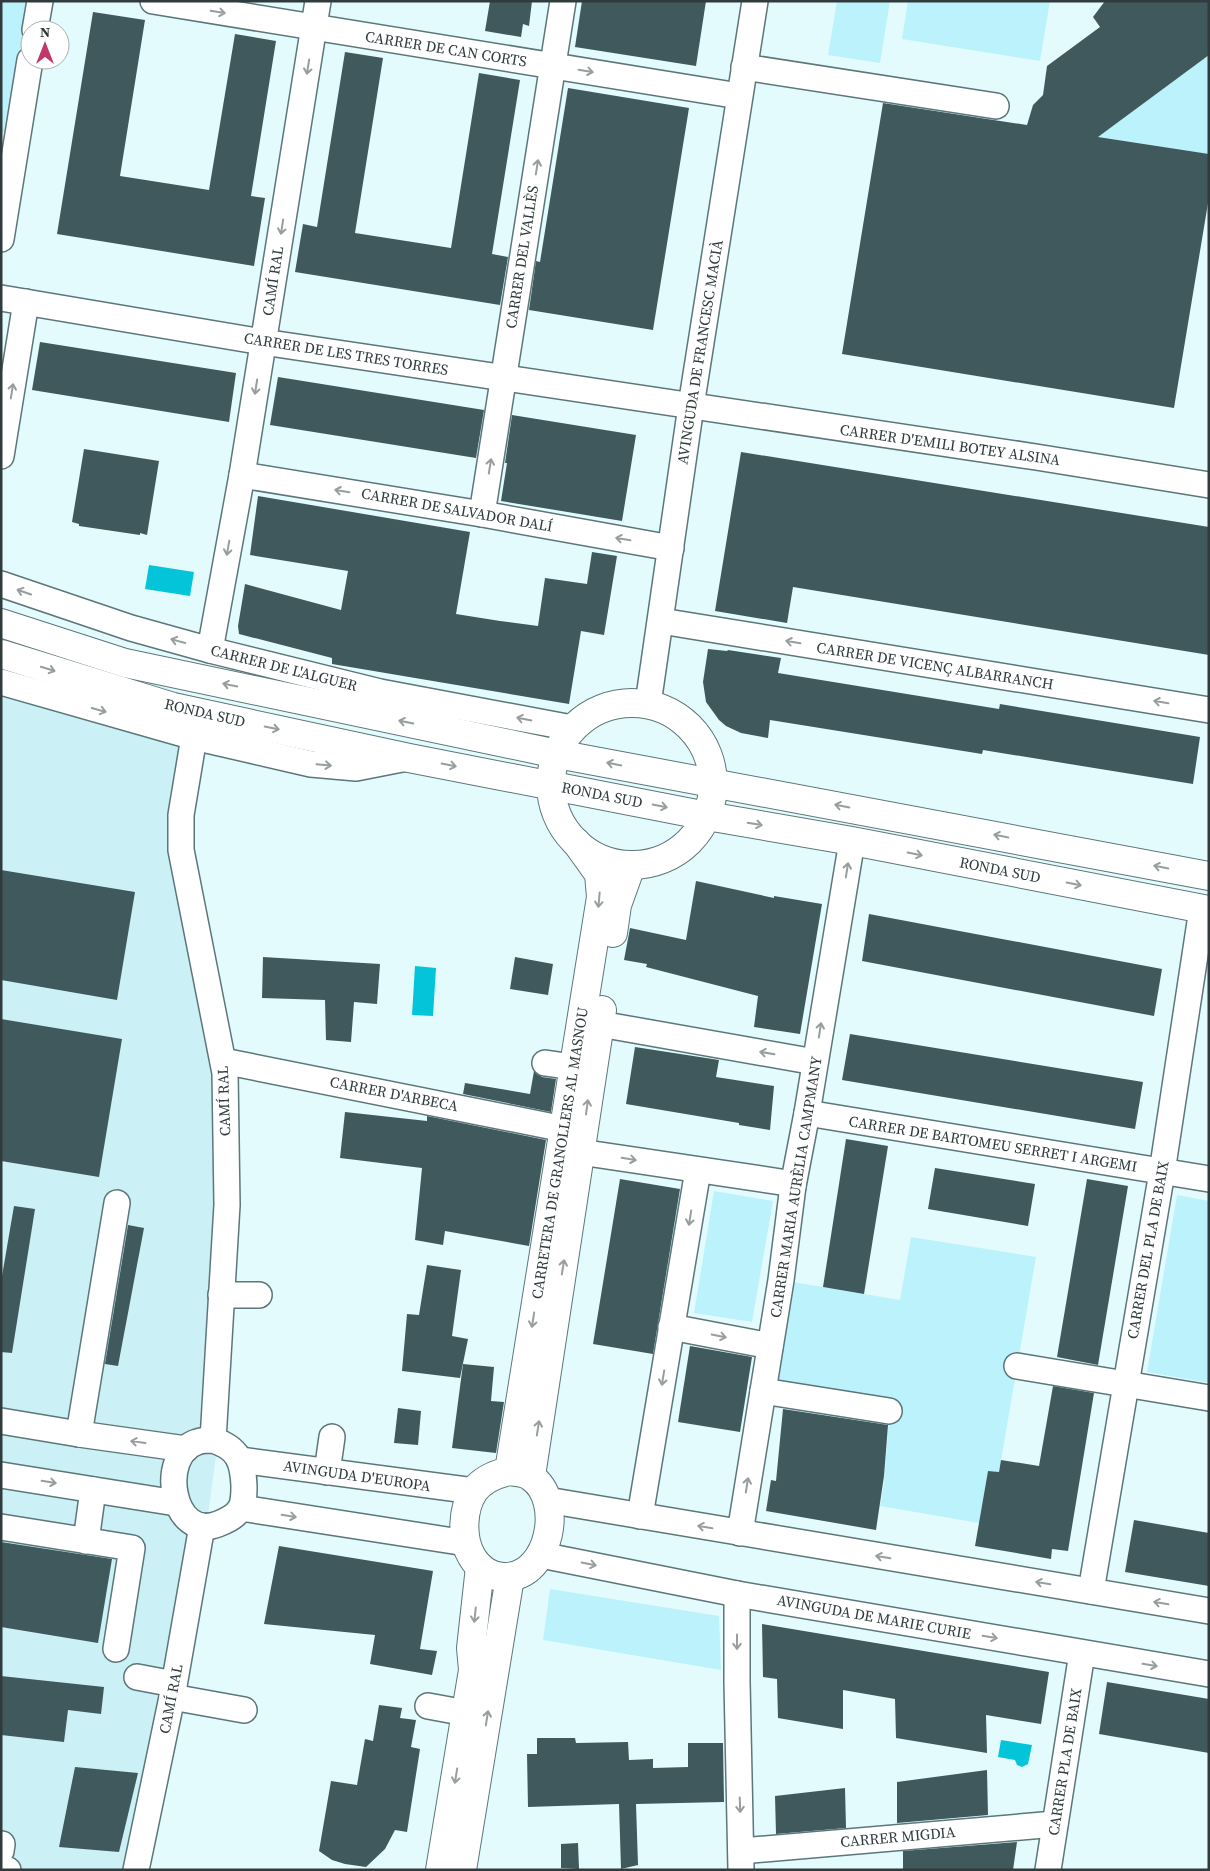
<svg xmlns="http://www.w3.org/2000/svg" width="1210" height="1871" font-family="'Source Serif 4',serif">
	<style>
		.built { fill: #cbf1f7 }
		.green { fill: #bcf2fb }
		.water { fill: #04c4da }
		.building { fill: #40595d }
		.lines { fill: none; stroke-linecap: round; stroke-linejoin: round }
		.minor-casing { stroke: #5c767a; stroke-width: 28 }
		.major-casing { stroke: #5c767a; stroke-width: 30 }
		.minor { stroke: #fff; stroke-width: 25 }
		.major { stroke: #fff; stroke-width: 28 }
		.oneway { stroke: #989d9e }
		.labels { text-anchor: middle; stroke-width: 5; stroke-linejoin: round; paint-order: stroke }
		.street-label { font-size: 15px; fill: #303b3d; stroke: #fff }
	</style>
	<rect width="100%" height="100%" fill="#e4fbfe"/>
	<path class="built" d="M1 636 201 699 185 814 235 1077 220 1427 204 1545 142 1870H1Z"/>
	<g class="green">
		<path d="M1 1H40L30 30V60L18 135 1 132Z"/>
		<path d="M837 1H890L880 63 828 55Z"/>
		<path d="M908 1H1050L1040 61 902 39Z"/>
		<path d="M1209 55V154L1098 137Z"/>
		<path d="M714 1191 773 1201 752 1322 694 1313Z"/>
		<path d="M1177 1195 1209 1201V1383L1147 1372Z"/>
		<path d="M911 1237 1036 1257 999 1472 988 1471 979 1523 880 1506 884 1483 889 1419 764 1382 781 1280 900 1300Z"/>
		<path d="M550 1589 719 1616 721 1670 543 1640Z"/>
	</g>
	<g class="water">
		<path d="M149 565 194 572 190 596 145 589Z"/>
		<path d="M415 966 436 968 433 1016 412 1015Z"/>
		<path d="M1001 1740 1032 1745 1028 1764 1022 1767 1017 1765 1015 1760 998 1757Z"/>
	</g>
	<g class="building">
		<path d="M490 1H532L529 26 523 24 521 37 485 31Z"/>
		<path d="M582 1H706L696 66 575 47Z"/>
		<path d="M1105 1H1209V55L1098 137 1209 154V197L1174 408 842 354 883 103 1027 125 1033 105 1043 95 1047 66 1100 27 1093 17Z"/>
		<path d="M93 12 145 20 120 176 209 190 235 34 276 41 251 196 265 198 254 266 57 234Z"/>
		<path d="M345 52 383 58 355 233 451 248 479 73 520 80 492 254 508 257 500 305 295 272 303 224 317 227Z"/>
		<path d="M568 88 689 108 653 330 529 310 536 261 540 262Z"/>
		<path d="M40 342 236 373 229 422 32 390Z"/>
		<path d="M278 377 484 410 476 458 270 425Z"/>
		<path d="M512 415 636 435 622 521 501 501 507 463H505Z"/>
		<path d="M84 449 159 461 147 535 140 533V535L79 526V524L72 522Z"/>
		<path d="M741 452 1209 527V655L793 587 787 623 715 611Z"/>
		<path d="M258 496 470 532 456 614 500 621 538 626 545 578 587 584 592 552 617 556 604 635 581 631 569 704 332 664V658L239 634 238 626 245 584 341 610 348 571 250 555Z"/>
		<path d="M708 649 727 651 728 650 781 658 778 673 999 709 1000 704 1200 737 1193 784 983 750 982 754 770 720 768 738 741 733 726 726 719 720 706 702 703 682Z"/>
		<path d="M1 870 135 892 117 1000 1 980Z"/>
		<path d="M696 881 774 898V896L822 904 800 1034 754 1027 758 996 646 967 647 964 624 960 630 928 686 940Z"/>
		<path d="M869 914 1162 969 1154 1016 862 961Z"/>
		<path d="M263 957 380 964 377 1004 354 1002 351 1042 326 1040 325 1000 262 998Z"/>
		<path d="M515 957 553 964 548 995 510 989Z"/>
		<path d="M1 1019 122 1039 99 1177 1 1161Z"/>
		<path d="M850 1034 1143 1082 1135 1129 842 1080Z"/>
		<path d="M635 1047 719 1060 716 1077 774 1086 770 1130 739 1125V1123L626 1104Z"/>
		<path d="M534 1071 542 1077 556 1079 551 1112 463 1094 465 1083 530 1094Z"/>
		<path d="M345 1112 427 1121V1116L546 1140 529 1246 445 1231 443 1245 415 1240 422 1168 340 1158Z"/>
		<path d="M846 1139 888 1146 864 1294 823 1287Z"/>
		<path d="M935 1168 1035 1184 1028 1226 928 1209Z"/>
		<path d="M620 1179 680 1189 653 1354 593 1344Z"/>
		<path d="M1087 1179 1128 1186 1098 1365 1057 1357Z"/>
		<path d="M14 1206 35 1209 12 1353 1 1352V1282Z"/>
		<path d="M128 1225 144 1228 118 1366 105 1364Z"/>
		<path d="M427 1265 461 1270 452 1336 468 1339 460 1378 402 1371 407 1314 419 1315Z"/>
		<path d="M690 1346 752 1357 740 1432 678 1422Z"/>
		<path d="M463 1364 494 1367 491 1401 504 1402 496 1453 452 1448Z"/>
		<path d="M1053 1386 1094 1393 1068 1551 1052 1549 1051 1559 975 1546 988 1471 999 1472 1001 1460 1039 1466Z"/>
		<path d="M398 1408 421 1411 418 1445 394 1443Z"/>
		<path d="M783 1409 888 1425 884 1476 876 1530 766 1511 771 1480 776 1481Z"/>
		<path d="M1134 1520 1209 1533V1586L1125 1572Z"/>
		<path d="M1 1542 112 1559 98 1643 1 1627Z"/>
		<path d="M279 1546 433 1571 420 1649 437 1651 432 1675 370 1664 375 1635 264 1624Z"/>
		<path d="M762 1624 1049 1672 1041 1724 986 1715 987 1753 896 1738 895 1699 843 1690V1729L778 1718 777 1679 763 1677Z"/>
		<path d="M1 1676 104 1687 101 1714 68 1710 64 1742 1 1735Z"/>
		<path d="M1107 1682 1209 1699V1753L1099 1734Z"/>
		<path d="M379 1705 402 1708 400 1718 416 1720 411 1747 420 1749 407 1832 395 1830 385 1849 366 1867 345 1864 332 1860 319 1851 331 1781 357 1785 365 1739 373 1741Z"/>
		<path d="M537 1738H575L576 1743 628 1742 629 1760 653 1759V1768L688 1767V1743H723L724 1802 636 1804 638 1865 621 1869 619 1804 528 1807 527 1754H537Z"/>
		<path d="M75 1767 138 1773 119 1852 59 1847Z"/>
		<path d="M987 1770 988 1815 897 1823V1782Z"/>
		<path d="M845 1788 846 1828 776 1834 775 1796Z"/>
		<path d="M1017 1842 1013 1870H903V1851Z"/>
		<path d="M578 1843 579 1869 561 1868V1844Z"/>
	</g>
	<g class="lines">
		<defs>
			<g id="minor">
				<path d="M153 1 739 96"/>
				<path d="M35 30 40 1"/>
				<path d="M744 67 996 106"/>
				<path d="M1 239 30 60"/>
				<path d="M1 298 263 342 1036 457 1209 485"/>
				<path d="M1 456 26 302"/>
				<path d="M242 475 482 514 671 548"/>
				<path d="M482 514 563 1"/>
				<path d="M1 584 131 628 210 650 380 692 572 728"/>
				<path d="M661 621 1209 710"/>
				<path d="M210 650 242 475 318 1"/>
				<path d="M1 682 194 737 311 764 356 768 407 758"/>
				<path d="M648 704 691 406 755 1"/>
				<path d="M194 737 181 815V850L225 1073 227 1205 213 1440"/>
				<path d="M600 1024 815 1062"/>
				<path d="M223 1061 564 1129"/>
				<path d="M545 1063 573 1067"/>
				<path d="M807 1113 1209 1179"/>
				<path d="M580 1152 781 1182 793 1186"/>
				<path d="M221 1295H259"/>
				<path d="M671 1327 770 1346"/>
				<path d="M1017 1366 1209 1398"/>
				<path d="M763 1391 889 1411"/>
				<path d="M1 1421 79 1434 186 1449"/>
				<path d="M79 1434 117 1203"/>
				<path d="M213 1440C238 1448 243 1461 244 1486 244 1493 244 1503 240 1509 236 1516 226 1521 218 1524 172 1542 157 1455 197 1442 202 1440 208 1440 213 1440Z"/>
				<path d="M240 1460 474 1491"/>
				<path d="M327 1472 332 1437"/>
				<path d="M1 1475 176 1503"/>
				<path d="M547 1500 1209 1611"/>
				<path d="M241 1508 466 1543"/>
				<path d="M640 1516 698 1170"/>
				<path d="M1 1527 132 1548 116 1649"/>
				<path d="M740 1533 781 1280 793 1186 807 1113 852 841"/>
				<path d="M86 1541 93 1490"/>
				<path d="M541 1555 737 1594 1209 1674"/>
				<path d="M1091 1591 1162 1172 1202 909"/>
				<path d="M737 1594V1682L741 1870"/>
				<path d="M137 1677 174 1684"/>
				<path d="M172 1697 244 1710"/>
				<path d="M428 1706 466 1713"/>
				<path d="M1 1851 2 1844"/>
				<path d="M741 1851 1055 1824"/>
				<path d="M1 1869 8 1870"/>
				<path d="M136 1870 172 1697 202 1526"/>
				<path d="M1048 1870 1082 1653"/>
			</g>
			<g id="major">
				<path d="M1 623 125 663 557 754 1209 876"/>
				<path d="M1 654 173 707 409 758 707 816 852 841 1209 910"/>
				<circle cx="632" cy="784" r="81"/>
				<path d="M613 933 617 905 631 866"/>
				<path d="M509 1471 601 897 599 874 576 842"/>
				<path d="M509 1471C516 1472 525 1472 531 1477 565 1500 550 1576 506 1577 492 1578 479 1569 472 1557 461 1539 462 1509 474 1491 482 1480 496 1474 509 1471Z"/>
				<path d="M531 1476 602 1010"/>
				<path d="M440 1870 473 1670 471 1648 480 1567"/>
				<path d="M462 1870 510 1577"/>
			</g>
		</defs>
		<use href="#minor" class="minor-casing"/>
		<use href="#major" class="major-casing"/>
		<use href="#minor" class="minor"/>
		<use href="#major" class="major"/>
	</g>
	<defs><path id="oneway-shaft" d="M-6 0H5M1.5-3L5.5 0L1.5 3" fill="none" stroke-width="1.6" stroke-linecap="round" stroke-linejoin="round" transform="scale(1.25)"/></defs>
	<g class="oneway">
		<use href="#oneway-shaft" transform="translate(218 12) rotate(10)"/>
		<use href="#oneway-shaft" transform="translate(308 67) rotate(99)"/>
		<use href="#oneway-shaft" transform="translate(586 71) rotate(9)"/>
		<use href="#oneway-shaft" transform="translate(537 167) rotate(-81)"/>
		<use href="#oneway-shaft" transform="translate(282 227) rotate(99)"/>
		<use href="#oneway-shaft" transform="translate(256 387) rotate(99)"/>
		<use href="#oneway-shaft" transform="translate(12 391) rotate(-81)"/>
		<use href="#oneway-shaft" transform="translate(490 466) rotate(-81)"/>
		<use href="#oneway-shaft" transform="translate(342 491) rotate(-171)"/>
		<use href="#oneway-shaft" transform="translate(623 539) rotate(-170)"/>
		<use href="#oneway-shaft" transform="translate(228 548) rotate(100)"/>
		<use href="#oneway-shaft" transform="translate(24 592) rotate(-161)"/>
		<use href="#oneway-shaft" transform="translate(178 641) rotate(-165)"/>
		<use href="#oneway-shaft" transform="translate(793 642) rotate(-171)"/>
		<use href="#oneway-shaft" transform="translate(48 669) rotate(17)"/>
		<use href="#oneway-shaft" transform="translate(230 685) rotate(-168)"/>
		<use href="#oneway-shaft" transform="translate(1161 702) rotate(-171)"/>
		<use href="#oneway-shaft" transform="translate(99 710) rotate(16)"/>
		<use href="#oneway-shaft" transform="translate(524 719) rotate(-169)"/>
		<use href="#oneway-shaft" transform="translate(406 722) rotate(-168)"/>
		<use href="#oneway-shaft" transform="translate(272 728) rotate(12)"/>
		<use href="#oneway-shaft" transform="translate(614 764) rotate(-169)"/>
		<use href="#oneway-shaft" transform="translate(324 765) rotate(5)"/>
		<use href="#oneway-shaft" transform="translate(449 765) rotate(11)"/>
		<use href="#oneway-shaft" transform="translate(660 806) rotate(11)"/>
		<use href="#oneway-shaft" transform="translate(842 806) rotate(-169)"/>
		<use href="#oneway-shaft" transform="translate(755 824) rotate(10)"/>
		<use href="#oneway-shaft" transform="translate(1001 836) rotate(-169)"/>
		<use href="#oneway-shaft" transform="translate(915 854) rotate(11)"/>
		<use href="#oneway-shaft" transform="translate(1161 867) rotate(-169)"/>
		<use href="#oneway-shaft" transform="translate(847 870) rotate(-81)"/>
		<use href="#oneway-shaft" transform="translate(1074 884) rotate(11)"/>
		<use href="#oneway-shaft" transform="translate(599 900) rotate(95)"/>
		<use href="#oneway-shaft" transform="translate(820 1030) rotate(-81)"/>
		<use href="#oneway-shaft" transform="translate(767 1053) rotate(-170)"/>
		<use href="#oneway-shaft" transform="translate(587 1107) rotate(-82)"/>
		<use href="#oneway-shaft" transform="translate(629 1159) rotate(9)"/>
		<use href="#oneway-shaft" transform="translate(690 1218) rotate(99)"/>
		<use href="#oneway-shaft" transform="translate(563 1267) rotate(-81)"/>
		<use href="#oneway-shaft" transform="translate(533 1320) rotate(99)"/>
		<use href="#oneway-shaft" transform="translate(719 1336) rotate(11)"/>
		<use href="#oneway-shaft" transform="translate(663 1378) rotate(99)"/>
		<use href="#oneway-shaft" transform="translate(538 1428) rotate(-81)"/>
		<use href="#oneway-shaft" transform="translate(138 1442) rotate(-172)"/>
		<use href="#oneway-shaft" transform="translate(49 1482) rotate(9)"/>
		<use href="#oneway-shaft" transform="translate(747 1485) rotate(-81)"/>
		<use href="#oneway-shaft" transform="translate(289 1516) rotate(9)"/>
		<use href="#oneway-shaft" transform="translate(705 1527) rotate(-170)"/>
		<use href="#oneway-shaft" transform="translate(883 1557) rotate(-170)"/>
		<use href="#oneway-shaft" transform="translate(589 1564) rotate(11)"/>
		<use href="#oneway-shaft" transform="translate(1043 1583) rotate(-170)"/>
		<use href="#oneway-shaft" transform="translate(1161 1603) rotate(-170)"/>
		<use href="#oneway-shaft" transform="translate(475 1615) rotate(96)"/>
		<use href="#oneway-shaft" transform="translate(990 1637) rotate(10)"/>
		<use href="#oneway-shaft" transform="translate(737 1642) rotate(90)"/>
		<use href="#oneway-shaft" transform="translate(1150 1665) rotate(9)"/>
		<use href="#oneway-shaft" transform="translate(487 1718) rotate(-81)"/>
		<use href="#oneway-shaft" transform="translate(456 1776) rotate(99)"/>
		<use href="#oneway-shaft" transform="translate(740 1805) rotate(88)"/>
	</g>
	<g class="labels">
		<g class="street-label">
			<text transform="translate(446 49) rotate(9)" y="5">CARRER DE CAN CORTS</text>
			<text transform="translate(522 257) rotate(-81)" y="5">CARRER DEL VALLÈS</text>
			<text transform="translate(273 281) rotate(-81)" y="5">CAMÍ RAL</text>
			<text transform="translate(700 352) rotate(-81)" y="5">AVINGUDA DE FRANCESC MACIÀ</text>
			<text transform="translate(346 354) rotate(9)" y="5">CARRER DE LES TRES TORRES</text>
			<text transform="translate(950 445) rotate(8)" y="5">CARRER D'EMILI BOTEY ALSINA</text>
			<text transform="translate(457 510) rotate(10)" y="5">CARRER DE SALVADOR DALÍ</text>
			<text transform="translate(935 666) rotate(9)" y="5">CARRER DE VICENÇ ALBARRANCH</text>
			<text transform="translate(284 668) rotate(14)" y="5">CARRER DE L'ALGUER</text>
			<text transform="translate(205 713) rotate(13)" y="5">RONDA SUD</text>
			<text transform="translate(602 795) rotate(11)" y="5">RONDA SUD</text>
			<text transform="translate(1000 870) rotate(11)" y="5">RONDA SUD</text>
			<text transform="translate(394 1094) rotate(11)" y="5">CARRER D'ARBECA</text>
			<text transform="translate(224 1101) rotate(-92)" y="5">CAMÍ RAL</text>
			<text transform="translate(993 1144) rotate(9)" y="5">CARRER DE BARTOMEU SERRET I ARGEMI</text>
			<text transform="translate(560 1153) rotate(-81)" y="5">CARRETERA DE GRANOLLERS AL MASNOU</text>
			<text transform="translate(796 1187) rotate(-81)" y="5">CARRER MARIA AURÈLIA CAMPMANY</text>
			<text transform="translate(1148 1250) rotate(-80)" y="5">CARRER DEL PLA DE BAIX</text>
			<text transform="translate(357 1476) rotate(8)" y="5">AVINGUDA D'EUROPA</text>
			<text transform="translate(874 1617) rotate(10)" y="5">AVINGUDA DE MARIE CURIE</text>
			<text transform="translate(171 1699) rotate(-79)" y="5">CAMÍ RAL</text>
			<text transform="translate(1065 1762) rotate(-81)" y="5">CARRER PLA DE BAIX</text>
			<text transform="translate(898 1837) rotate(-5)" y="5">CARRER MIGDIA</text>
		</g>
	</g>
	<rect width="1210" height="1871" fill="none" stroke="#303b3d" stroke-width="5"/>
	<g transform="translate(45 45)"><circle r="24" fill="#ffffff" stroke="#acb1b1"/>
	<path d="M0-4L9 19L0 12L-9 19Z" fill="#c23669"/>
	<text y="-8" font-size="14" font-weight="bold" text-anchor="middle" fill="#303b3d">N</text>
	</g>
</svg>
